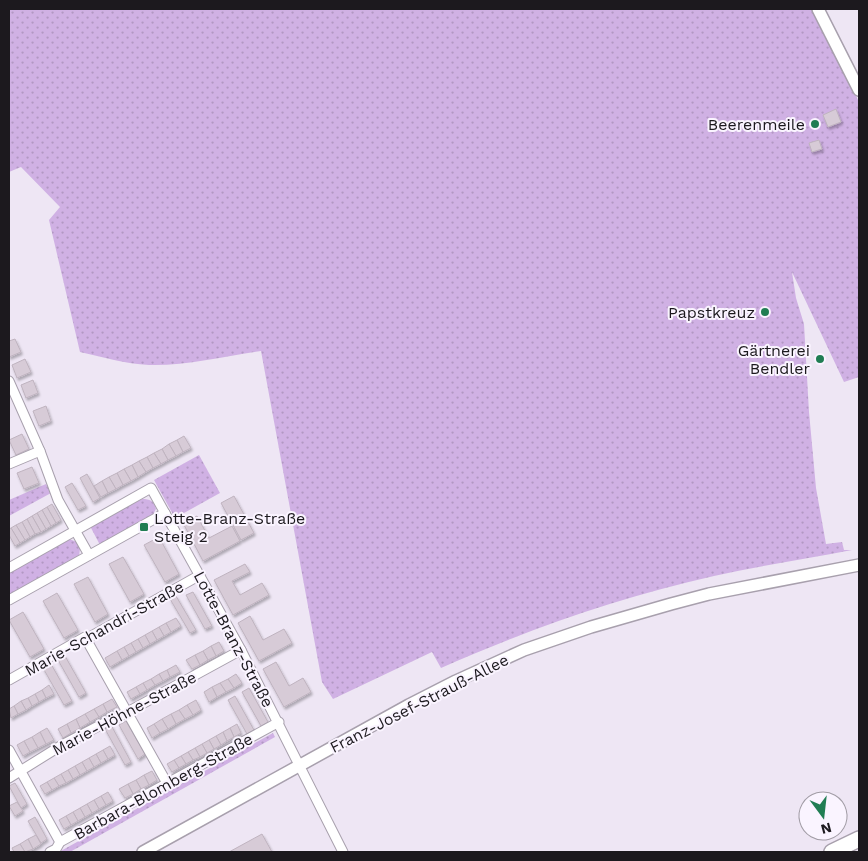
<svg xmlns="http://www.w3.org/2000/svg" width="868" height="861" font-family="'Work Sans',sans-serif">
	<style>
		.grass { fill: url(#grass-dots) }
		.building { fill: #d7cbd7; stroke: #bfb3bf; filter: url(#shadow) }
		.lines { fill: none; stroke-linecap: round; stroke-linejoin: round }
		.street-casing { stroke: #a8a0ad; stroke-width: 11 }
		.secondary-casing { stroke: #a8a0ad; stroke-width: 14 }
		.highway-casing { stroke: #a8a0ad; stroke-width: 18 }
		.street { stroke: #fff; stroke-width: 9 }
		.secondary { stroke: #fff; stroke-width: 11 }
		.highway { stroke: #fff; stroke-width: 15 }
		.poi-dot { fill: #207d53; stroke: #faf4ff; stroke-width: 2 }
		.labels { text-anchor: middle; stroke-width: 4; stroke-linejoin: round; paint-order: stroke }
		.poi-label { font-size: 16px; fill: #1c191e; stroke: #faf4ff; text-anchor: end }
		.street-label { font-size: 16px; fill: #1c191e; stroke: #faf4ff }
	</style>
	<defs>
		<pattern id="grass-dots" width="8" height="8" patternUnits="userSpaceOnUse" patternTransform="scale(1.25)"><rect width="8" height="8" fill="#d0b1e4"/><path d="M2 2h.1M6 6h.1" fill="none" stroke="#b298c3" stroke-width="1.8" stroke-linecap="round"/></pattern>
		<filter id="shadow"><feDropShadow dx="1.5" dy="2.5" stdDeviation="1" flood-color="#0004"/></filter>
	</defs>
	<rect width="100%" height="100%" fill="#eee6f4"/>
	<g class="grass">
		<path d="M9 9H811L859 102V377L844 382 792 272 796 298 804 324 809 412 816 488 826 544 842 542 844 550H852C806 559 759 566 714 576 620 597 529 629 441 668L432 652 333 699 322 682 261 351C224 356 186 366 149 365 125 364 103 357 80 352L49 220 60 207 21 167 9 172Z"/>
		<path d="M199 455 220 493 175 518 154 480Z"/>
		<path d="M46 484 51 493 9 516V500Z"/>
		<path d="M142 499C150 499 154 501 156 509L152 516 100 545 90 526Z"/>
		<path d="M69 539 77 542 80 549 79 556 9 596V572Z"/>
		<path d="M273 733 275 737 70 852H59Z"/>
	</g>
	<g class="building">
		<path d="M836 109 841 122 828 127 823 115Z"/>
		<path d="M819 140 822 149 812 152 809 143Z"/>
		<path d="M15 339 21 352 9 357V341Z"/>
		<path d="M25 359 31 372 17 378 12 365Z"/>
		<path d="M33 380 38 393 26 398 21 385Z"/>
		<path d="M46 406 51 421 39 426 33 411Z"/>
		<path d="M22 434 29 449 16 455 9 440Z"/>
		<path d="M184 436 191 448 183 452 177 440Z"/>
		<path d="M177 440 183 452 176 456 169 444Z"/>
		<path d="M169 444 176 456 168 460 162 449Z"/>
		<path d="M162 449 168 460 161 464 154 453Z"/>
		<path d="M154 453 161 464 153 468 147 457Z"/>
		<path d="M147 457 153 468 146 472 139 461Z"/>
		<path d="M139 461 146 472 138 477 132 465Z"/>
		<path d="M132 465 138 477 131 481 124 469Z"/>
		<path d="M32 467 39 483 24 489 17 473Z"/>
		<path d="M124 469 131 481 123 485 117 473Z"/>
		<path d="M117 473 123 485 116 489 109 477Z"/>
		<path d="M87 474 100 498 93 502 80 478Z"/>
		<path d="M109 477 116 489 108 493 102 481Z"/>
		<path d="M102 481 108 493 101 497 94 486Z"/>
		<path d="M72 483 86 506 78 510 65 487Z"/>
		<path d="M234 496 254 533 241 540 221 503Z"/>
		<path d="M52 504 61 520 56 523 47 507Z"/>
		<path d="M47 507 56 523 51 526 42 510Z"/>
		<path d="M42 510 51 526 46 529 37 513Z"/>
		<path d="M37 513 46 529 41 532 32 516Z"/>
		<path d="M32 516 41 532 35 534 27 519Z"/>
		<path d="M197 516 209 538 232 526 240 541 203 561 183 523Z"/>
		<path d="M27 519 35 534 30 537 22 522Z"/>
		<path d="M22 522 30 537 25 540 16 525Z"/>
		<path d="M16 525 25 540 20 543 11 528Z"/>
		<path d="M11 528 20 543 15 546 9 535V529Z"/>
		<path d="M159 537 179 574 165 582 144 545Z"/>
		<path d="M123 557 144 594 130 602 109 564Z"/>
		<path d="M245 564 250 572 232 581 240 595 262 583 269 595 233 615 214 580Z"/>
		<path d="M88 577 108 614 95 622 74 584Z"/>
		<path d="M193 592 212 626 205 629 186 595Z"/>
		<path d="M57 593 78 630 64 638 43 601Z"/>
		<path d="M176 596 196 630 190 633 170 599Z"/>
		<path d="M23 612 44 649 30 657 9 620Z"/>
		<path d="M250 616 263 640 284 629 292 643 259 661 238 623Z"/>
		<path d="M176 618 181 626 171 632 166 623Z"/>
		<path d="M166 623 171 632 164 636 159 627Z"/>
		<path d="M159 627 164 636 157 640 152 631Z"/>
		<path d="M152 631 157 640 150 644 145 635Z"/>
		<path d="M145 635 150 644 143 648 138 639Z"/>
		<path d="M138 639 143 648 136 652 131 643Z"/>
		<path d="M219 642 224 651 216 656 211 646Z"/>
		<path d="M131 643 136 652 129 656 124 647Z"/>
		<path d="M211 646 216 656 208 660 203 651Z"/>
		<path d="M124 647 129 656 122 660 117 651Z"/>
		<path d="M117 651 122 660 110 667 105 658Z"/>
		<path d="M203 651 208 660 200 665 195 655Z"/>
		<path d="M195 655 200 665 192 669 186 660Z"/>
		<path d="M65 656 86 693 79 697 58 660Z"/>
		<path d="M276 662 289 686 303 678 311 692 284 707 263 669Z"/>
		<path d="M51 664 72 701 64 705 43 668Z"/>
		<path d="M176 665 180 672 170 677 167 670Z"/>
		<path d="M167 670 170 677 163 681 159 674Z"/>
		<path d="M159 674 163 681 155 685 151 679Z"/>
		<path d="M236 674 242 683 234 688 228 679Z"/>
		<path d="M151 679 155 685 147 690 143 683Z"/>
		<path d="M228 679 234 688 226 692 220 683Z"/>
		<path d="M143 683 147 690 140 694 136 687Z"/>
		<path d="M220 683 226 692 217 697 212 687Z"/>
		<path d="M49 685 54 694 46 698 42 690Z"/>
		<path d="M136 687 140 694 131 699 127 692Z"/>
		<path d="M212 687 217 697 209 702 204 692Z"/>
		<path d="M249 688 268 722 261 726 242 692Z"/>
		<path d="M42 690 46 698 39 702 35 694Z"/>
		<path d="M35 694 39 702 32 706 28 698Z"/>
		<path d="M235 696 254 730 247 734 228 700Z"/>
		<path d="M28 698 32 706 26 710 21 701Z"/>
		<path d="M112 699 117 707 107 712 103 704Z"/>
		<path d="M196 700 201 710 193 715 187 705Z"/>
		<path d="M21 701 26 710 18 714 14 706Z"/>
		<path d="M103 704 107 712 99 717 94 709Z"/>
		<path d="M187 705 193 715 185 719 179 710Z"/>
		<path d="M14 706 18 714 11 718 9 709Z"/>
		<path d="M94 709 99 717 90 722 85 714Z"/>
		<path d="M179 710 185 719 176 724 171 714Z"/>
		<path d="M85 714 90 722 80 728 76 719Z"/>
		<path d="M171 714 176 724 168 729 162 719Z"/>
		<path d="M76 719 80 728 71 733 67 724Z"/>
		<path d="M162 719 168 729 160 733 154 724Z"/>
		<path d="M126 721 145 754 138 759 119 725Z"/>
		<path d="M67 724 71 733 63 738 58 729Z"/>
		<path d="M154 724 160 733 152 738 147 728Z"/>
		<path d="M237 724 241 733 234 737 230 728Z"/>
		<path d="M111 725 131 762 125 765 105 729Z"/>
		<path d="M47 728 54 740 46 744 40 732Z"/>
		<path d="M230 728 234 737 227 741 223 732Z"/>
		<path d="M40 732 46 744 38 748 32 737Z"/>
		<path d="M223 732 227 741 221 745 216 736Z"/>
		<path d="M216 736 221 745 214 749 209 740Z"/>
		<path d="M32 737 38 748 30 752 24 741Z"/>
		<path d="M209 740 214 749 207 753 202 744Z"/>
		<path d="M24 741 30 752 23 756 17 745Z"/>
		<path d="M202 744 207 753 200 757 195 748Z"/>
		<path d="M110 746 115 755 108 759 103 750Z"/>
		<path d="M195 748 200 757 193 760 188 752Z"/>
		<path d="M103 750 108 759 101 763 96 754Z"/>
		<path d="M188 752 193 760 186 764 181 756Z"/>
		<path d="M96 754 101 763 94 767 89 758Z"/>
		<path d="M181 756 186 764 179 768 174 760Z"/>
		<path d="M89 758 94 767 87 771 82 762Z"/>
		<path d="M174 760 179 768 172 772 167 764Z"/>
		<path d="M82 762 87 771 80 775 75 766Z"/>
		<path d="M75 766 80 775 73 779 68 770Z"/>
		<path d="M68 770 73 779 66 783 61 774Z"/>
		<path d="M152 771 157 780 149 785 144 775Z"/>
		<path d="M61 774 66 783 59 786 54 778Z"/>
		<path d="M144 775 149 785 141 789 136 780Z"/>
		<path d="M54 778 59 786 52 790 47 782Z"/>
		<path d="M136 780 141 789 133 794 128 784Z"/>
		<path d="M47 782 52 790 45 794 40 786Z"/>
		<path d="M15 783 27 804 21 808 9 786Z"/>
		<path d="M128 784 133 794 125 798 119 789Z"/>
		<path d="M108 792 113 801 106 805 101 796Z"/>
		<path d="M101 796 106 805 99 809 94 800Z"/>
		<path d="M94 800 99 809 92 813 87 804Z"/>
		<path d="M17 802 23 811 15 816 9 806Z"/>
		<path d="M87 804 92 813 85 817 80 808Z"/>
		<path d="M80 808 85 817 78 821 73 812Z"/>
		<path d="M73 812 78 821 71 825 66 816Z"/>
		<path d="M66 816 71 825 64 829 59 820Z"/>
		<path d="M35 817 47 839 41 843 28 821Z"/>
		<path d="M262 834 272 852H229Z"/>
		<path d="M36 835 41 844 33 849 28 839Z"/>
		<path d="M28 839 33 849 25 852 20 844Z"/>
		<path d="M20 844 25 852H14L12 848Z"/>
	</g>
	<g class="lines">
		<defs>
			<g id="street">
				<path d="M9 381 40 451 58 500 89 555"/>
				<path d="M9 464 40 451"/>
				<path d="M9 568 151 488 241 650 343 852"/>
				<path d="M9 600 165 513"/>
				<path d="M86 639 168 785"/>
				<path d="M9 680 85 637 86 639 200 575"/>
				<path d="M9 750 60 842"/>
				<path d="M9 778 62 745 108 721H111L241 650"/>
				<path d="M50 852 56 849 60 842 279 722"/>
			</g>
			<g id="secondary">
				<path d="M818 9 859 90"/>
				<path d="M143 852 409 705 456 681 524 650 591 627 671 604 709 594 859 565"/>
			</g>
			<path id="highway" d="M832 852 859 839"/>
		</defs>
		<use href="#street" class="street-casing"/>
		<use href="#secondary" class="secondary-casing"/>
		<use href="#highway" class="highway-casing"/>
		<use href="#street" class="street"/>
		<use href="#secondary" class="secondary"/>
		<use href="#highway" class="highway"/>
	</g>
	<g class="poi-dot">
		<circle cx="815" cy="124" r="5"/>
		<circle cx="765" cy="312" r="5"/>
		<circle cx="820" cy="359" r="5"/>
		<rect x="139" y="522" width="10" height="10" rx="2.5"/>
	</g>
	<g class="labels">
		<g class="poi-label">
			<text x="805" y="130">Beerenmeile</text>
			<text x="755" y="318">Papstkreuz</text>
			<text x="810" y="356">Gärtnerei<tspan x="810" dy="18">Bendler</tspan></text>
			<text x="154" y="524" text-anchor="start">Lotte-Branz-Straße<tspan x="154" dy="18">Steig 2</tspan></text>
		</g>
		<g class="street-label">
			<text transform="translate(104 628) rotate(-29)" y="6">Marie-Schandri-Straße</text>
			<text transform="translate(234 639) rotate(62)" y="6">Lotte-Branz-Straße</text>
			<text transform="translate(419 703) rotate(-27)" y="6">Franz-Josef-Strauß-Allee</text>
			<text transform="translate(124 713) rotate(-28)" y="6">Marie-Höhne-Straße</text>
			<text transform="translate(163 786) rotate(-29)" y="6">Barbara-Blomberg-Straße</text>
		</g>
	</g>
	<rect width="868" height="861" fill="none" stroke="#1c191e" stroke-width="20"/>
	<g transform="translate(823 816) rotate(165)"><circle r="24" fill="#faf4ff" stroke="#a19ca5"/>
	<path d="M0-4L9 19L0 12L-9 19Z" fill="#207d53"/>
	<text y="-8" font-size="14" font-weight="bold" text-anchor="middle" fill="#1c191e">N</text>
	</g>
</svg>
